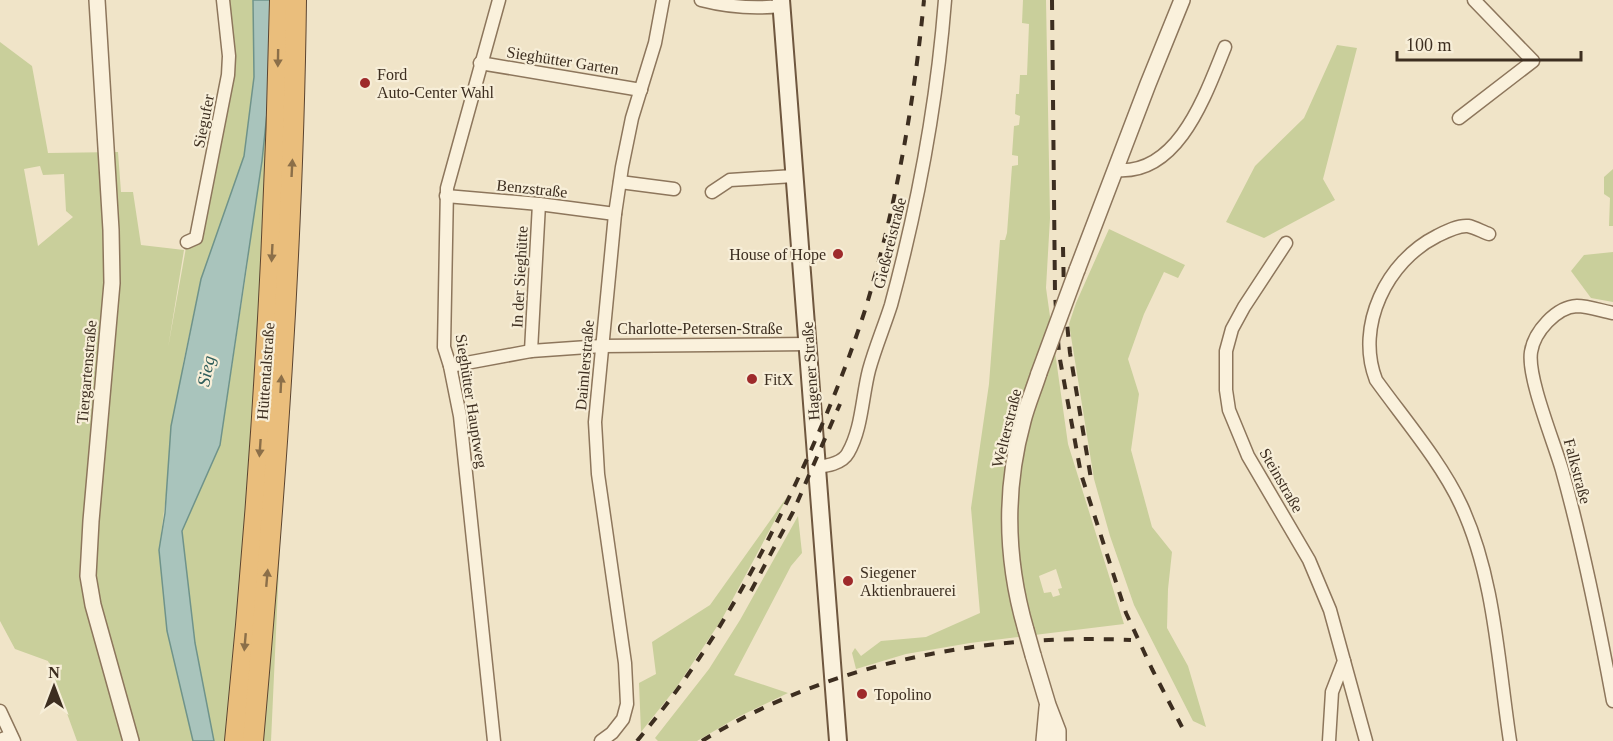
<svg xmlns="http://www.w3.org/2000/svg" width="1613" height="741" font-family="'Times New Roman',serif">
	<style>
		.green { fill: #c9cf9b; fill-rule: evenodd }
		.water { fill: #a9c4bc; stroke: #6f938a; stroke-width: 1.5 }
		.lines { fill: none; stroke-linecap: round; stroke-linejoin: round }
		.minor-casing { stroke: #8d765c; stroke-width: 15 }
		.tertiary-casing { stroke: #8d765c; stroke-width: 18 }
		.secondary-casing { stroke: #6f573f; stroke-width: 20 }
		.trunk-casing { stroke: #5b4430; stroke-width: 22 }
		.minor { stroke: #faf1dc; stroke-width: 12 }
		.tertiary { stroke: #faf1dc; stroke-width: 15 }
		.secondary { stroke: #faf1dc; stroke-width: 16 }
		.trunk { stroke: #eabe7c; stroke-width: 20 }
		.rail { stroke: #3d2e20; stroke-width: 4; stroke-dasharray: 10 10; stroke-linecap: butt }
		.tertiary-bridge-casing { stroke: #8d765c; stroke-width: 18; stroke-linecap: butt }
		.tertiary-bridge { stroke: #faf1dc; stroke-width: 15 }
		.oneway { fill: #8b6f49 }
		.poi-dot { fill: #9e2a2b; stroke: #f7eed8; stroke-width: 2 }
		.labels { text-anchor: middle; stroke-width: 4.5; stroke-linejoin: round; paint-order: stroke }
		.street-label { font-size: 16px; fill: #3d2e20; stroke: #f7eed8 }
		.poi-label { font-size: 16px; fill: #3d2e20; stroke: #f7eed8; text-anchor: start }
		.water-label { font-size: 18px; font-style: italic; fill: #2f5d5a; stroke: #f7eed8 }
	</style>
	<rect width="100%" height="100%" fill="#f0e4c8"/>
	<g class="green">
		<path d="M223 0H253L254 77 244 156 201 279 183 363 159 550 184 703 193 741H77L48 661 15 649 0 621V42L32 66 48 153 118 152 121 192H133L141 245 184 250 168 348 187 242 196 238 225 94ZM40 166 43 175 64 174 66 211 73 217 38 246 24 169Z"/>
		<path d="M305 0 271 741H214L195 643 182 531 220 445 247 268 276 27Z"/>
		<path d="M1023 0H1046L1050 218 1046 288 1068 444 1124 624 970 643 906 654 856 669 852 653 855 648 861 656 881 641 926 637 980 613 971 508 989 384 1000 240H1005L1007 233 1012 166 1018 165V156L1012 155 1014 126 1019 125 1020 116 1015 114 1016 94H1019L1020 75H1027L1029 24 1022 23ZM1056 569 1062 588 1058 589 1060 595 1053 597 1051 592 1044 593 1039 576Z"/>
		<path d="M1337 45 1357 48 1323 179 1335 200 1264 238 1226 222 1255 166 1304 118Z"/>
		<path d="M1613 169V226H1609L1610 198 1604 194V177Z"/>
		<path d="M1109 229 1185 265 1178 278 1164 272 1144 314 1128 359 1139 394 1131 450 1152 527 1172 552 1168 589 1167 628 1188 666 1206 727 1193 721 1134 605 1110 536 1094 479 1069 324 1076 303Z"/>
		<path d="M1613 252V302L1591 298 1571 271 1584 255Z"/>
		<path d="M789 494 722 619 676 688 641 732 639 683 656 674 652 642 710 605Z"/>
		<path d="M798 516 802 553 791 566 734 675 788 693 738 717 697 741H658L655 738 709 669 740 620Z"/>
	</g>
	<path class="water" d="M253 0H275L276 27 262 161 220 445 182 531 195 643 214 741H193L167 631 159 550 165 513 171 426 201 279 244 156 254 77Z"/>
	<g class="lines">
		<defs>
			<g id="minor">
				<path d="M701 0C728 7 754 9 781 6"/>
				<path d="M480 63 641 90"/>
				<path d="M1459 118 1533 61 1474 0"/>
				<path d="M1116 170C1179 176 1206 93 1225 47"/>
				<path d="M620 182 674 189"/>
				<path d="M712 192 730 180 794 176"/>
				<path d="M446 196 539 204 615 214"/>
				<path d="M1489 234C1483 232 1474 227 1468 226 1458 225 1445 232 1437 236 1387 261 1355 326 1376 380 1404 419 1441 462 1461 505 1495 578 1498 663 1510 741"/>
				<path d="M187 242 196 238 228 75 229 56 223 0"/>
				<path d="M1286 243 1244 307 1232 329 1226 351V390L1229 410 1248 456 1309 560 1330 610 1344 661 1332 692 1329 741"/>
				<path d="M1613 313C1602 311 1588 306 1577 306 1556 307 1534 332 1531 352 1527 377 1554 442 1562 470 1583 545 1599 625 1613 701"/>
				<path d="M531 351 539 204"/>
				<path d="M450 366 531 351 602 346 808 344"/>
				<path d="M816 467C826 466 842 464 848 453 862 429 862 397 869 370 875 348 884 327 891 305 918 205 937 103 945 0"/>
				<path d="M1344 661 1366 741"/>
				<path d="M0 711 14 741"/>
				<path d="M0 740 11 736"/>
				<path d="M494 741 460 416 450 366 444 347 447 188 499 0"/>
				<path d="M601 741 612 733 623 719 627 704 625 663 598 474 595 422 615 214 622 167 632 118 655 43 663 0"/>
			</g>
			<g id="tertiary">
				<path d="M97 0 111 230 112 283 91 521 88 576 93 605 131 741"/>
				<path d="M1077 270 1148 84 1182 0"/>
				<path d="M1026 630C1006 561 1004 490 1023 421 1027 405 1034 389 1039 373"/>
				<path d="M1033 655 1048 705 1058 731V741"/>
				<path d="M1044 741 1047 708"/>
			</g>
			<path id="secondary" d="M781 0 838 741"/>
			<g id="trunk">
				<path d="M235 741C260 494 275 248 280 0"/>
				<path d="M253 741C275 494 293 248 296 0"/>
			</g>
		</defs>
		<use href="#minor" class="minor-casing"/>
		<use href="#tertiary" class="tertiary-casing"/>
		<use href="#secondary" class="secondary-casing"/>
		<use href="#trunk" class="trunk-casing"/>
		<use href="#minor" class="minor"/>
		<use href="#tertiary" class="tertiary"/>
		<use href="#secondary" class="secondary"/>
		<use href="#trunk" class="trunk"/>
		<g class="rail">
			<path d="M1052 0 1055 294 1059 354 1081 474 1126 613 1152 669 1182 727"/>
			<path d="M1063 247 1064 294 1070 353 1091 479"/>
			<path d="M751 591 793 512 840 404"/>
			<path d="M637 741C693 675 738 601 776 524 811 454 842 382 866 307 896 207 914 104 924 0"/>
			<path d="M702 741C829 663 983 633 1131 640"/>
		</g>
		<defs>
			<g id="tertiary-bridge">
				<path d="M1039 373 1077 270"/>
				<path d="M1026 630 1033 655"/>
			</g>
		</defs>
		<use href="#tertiary-bridge" class="tertiary-bridge-casing"/>
		<use href="#tertiary-bridge" class="tertiary-bridge"/>
	</g>
	<defs><path id="oneway-solid" d="M-6-.8H1V-3.2L6.5 0L1 3.2V.8H-6Z" transform="scale(1.5)"/></defs>
	<g class="oneway">
		<use href="#oneway-solid" transform="translate(278 58) rotate(91)"/>
		<use href="#oneway-solid" transform="translate(292 168) rotate(-87)"/>
		<use href="#oneway-solid" transform="translate(272 253) rotate(93)"/>
		<use href="#oneway-solid" transform="translate(281 384) rotate(-87)"/>
		<use href="#oneway-solid" transform="translate(260 448) rotate(94)"/>
		<use href="#oneway-solid" transform="translate(267 578) rotate(-85)"/>
		<use href="#oneway-solid" transform="translate(245 642) rotate(95)"/>
	</g>
	<g class="poi-dot">
		<circle cx="365" cy="83" r="6"/>
		<circle cx="838" cy="254" r="6"/>
		<circle cx="752" cy="379" r="6"/>
		<circle cx="848" cy="581" r="6"/>
		<circle cx="862" cy="694" r="6"/>
	</g>
	<g class="labels">
		<g class="street-label">
			<text transform="translate(563 60) rotate(9)" y="6">Sieghütter Garten</text>
			<text transform="translate(203 121) rotate(-79)" y="6">Siegufer</text>
			<text transform="translate(532 188) rotate(6)" y="6">Benzstraße</text>
			<text transform="translate(889 243) rotate(-76)" y="6">Gießereistraße</text>
			<text transform="translate(519 277) rotate(-87)" y="6">In der Sieghütte</text>
			<text x="700" y="334">Charlotte-Petersen-Straße</text>
			<text transform="translate(584 365) rotate(-85)" y="6">Daimlerstraße</text>
			<text transform="translate(265 371) rotate(-86)" y="6">Hüttentalstraße</text>
			<text transform="translate(810 371) rotate(-94)" y="6">Hagener Straße</text>
			<text transform="translate(86 372) rotate(-85)" y="6">Tiergartenstraße</text>
			<text transform="translate(472 401) rotate(81)" y="6">Sieghütter Hauptweg</text>
			<text transform="translate(1006 428) rotate(-76)" y="6">Welterstraße</text>
			<text transform="translate(1578 471) rotate(75)" y="6">Falkstraße</text>
			<text transform="translate(1282 480) rotate(60)" y="6">Steinstraße</text>
		</g>
		<g class="poi-label">
			<text x="377" y="80">Ford<tspan x="377" dy="18">Auto-Center Wahl</tspan></text>
			<text x="826" y="260" text-anchor="end">House of Hope</text>
			<text x="764" y="385">FitX</text>
			<text x="860" y="578">Siegener<tspan x="860" dy="18">Aktienbrauerei</tspan></text>
			<text x="874" y="700">Topolino</text>
		</g>
		<g class="water-label">
			<text transform="translate(206 371) rotate(-79)" y="6">Sieg</text>
		</g>
	</g>
	<g transform="translate(54 687)" stroke="#f7eed8" stroke-width="4.5" paint-order="stroke">
	<path d="M0-4.5L10 22L0 15L-10 22Z" fill="#3d2e20"/>
	<text y="-9" font-size="16" font-weight="bold" text-anchor="middle" fill="#3d2e20">N</text>
	</g>
	<path d="M1397 51v9h184v-9" fill="none" stroke="#3d2e20" stroke-width="3"/>
	<text x="1406" y="51" font-size="18" fill="#3d2e20" stroke="#f7eed8" stroke-width="4.5" paint-order="stroke">100 m</text>
</svg>
